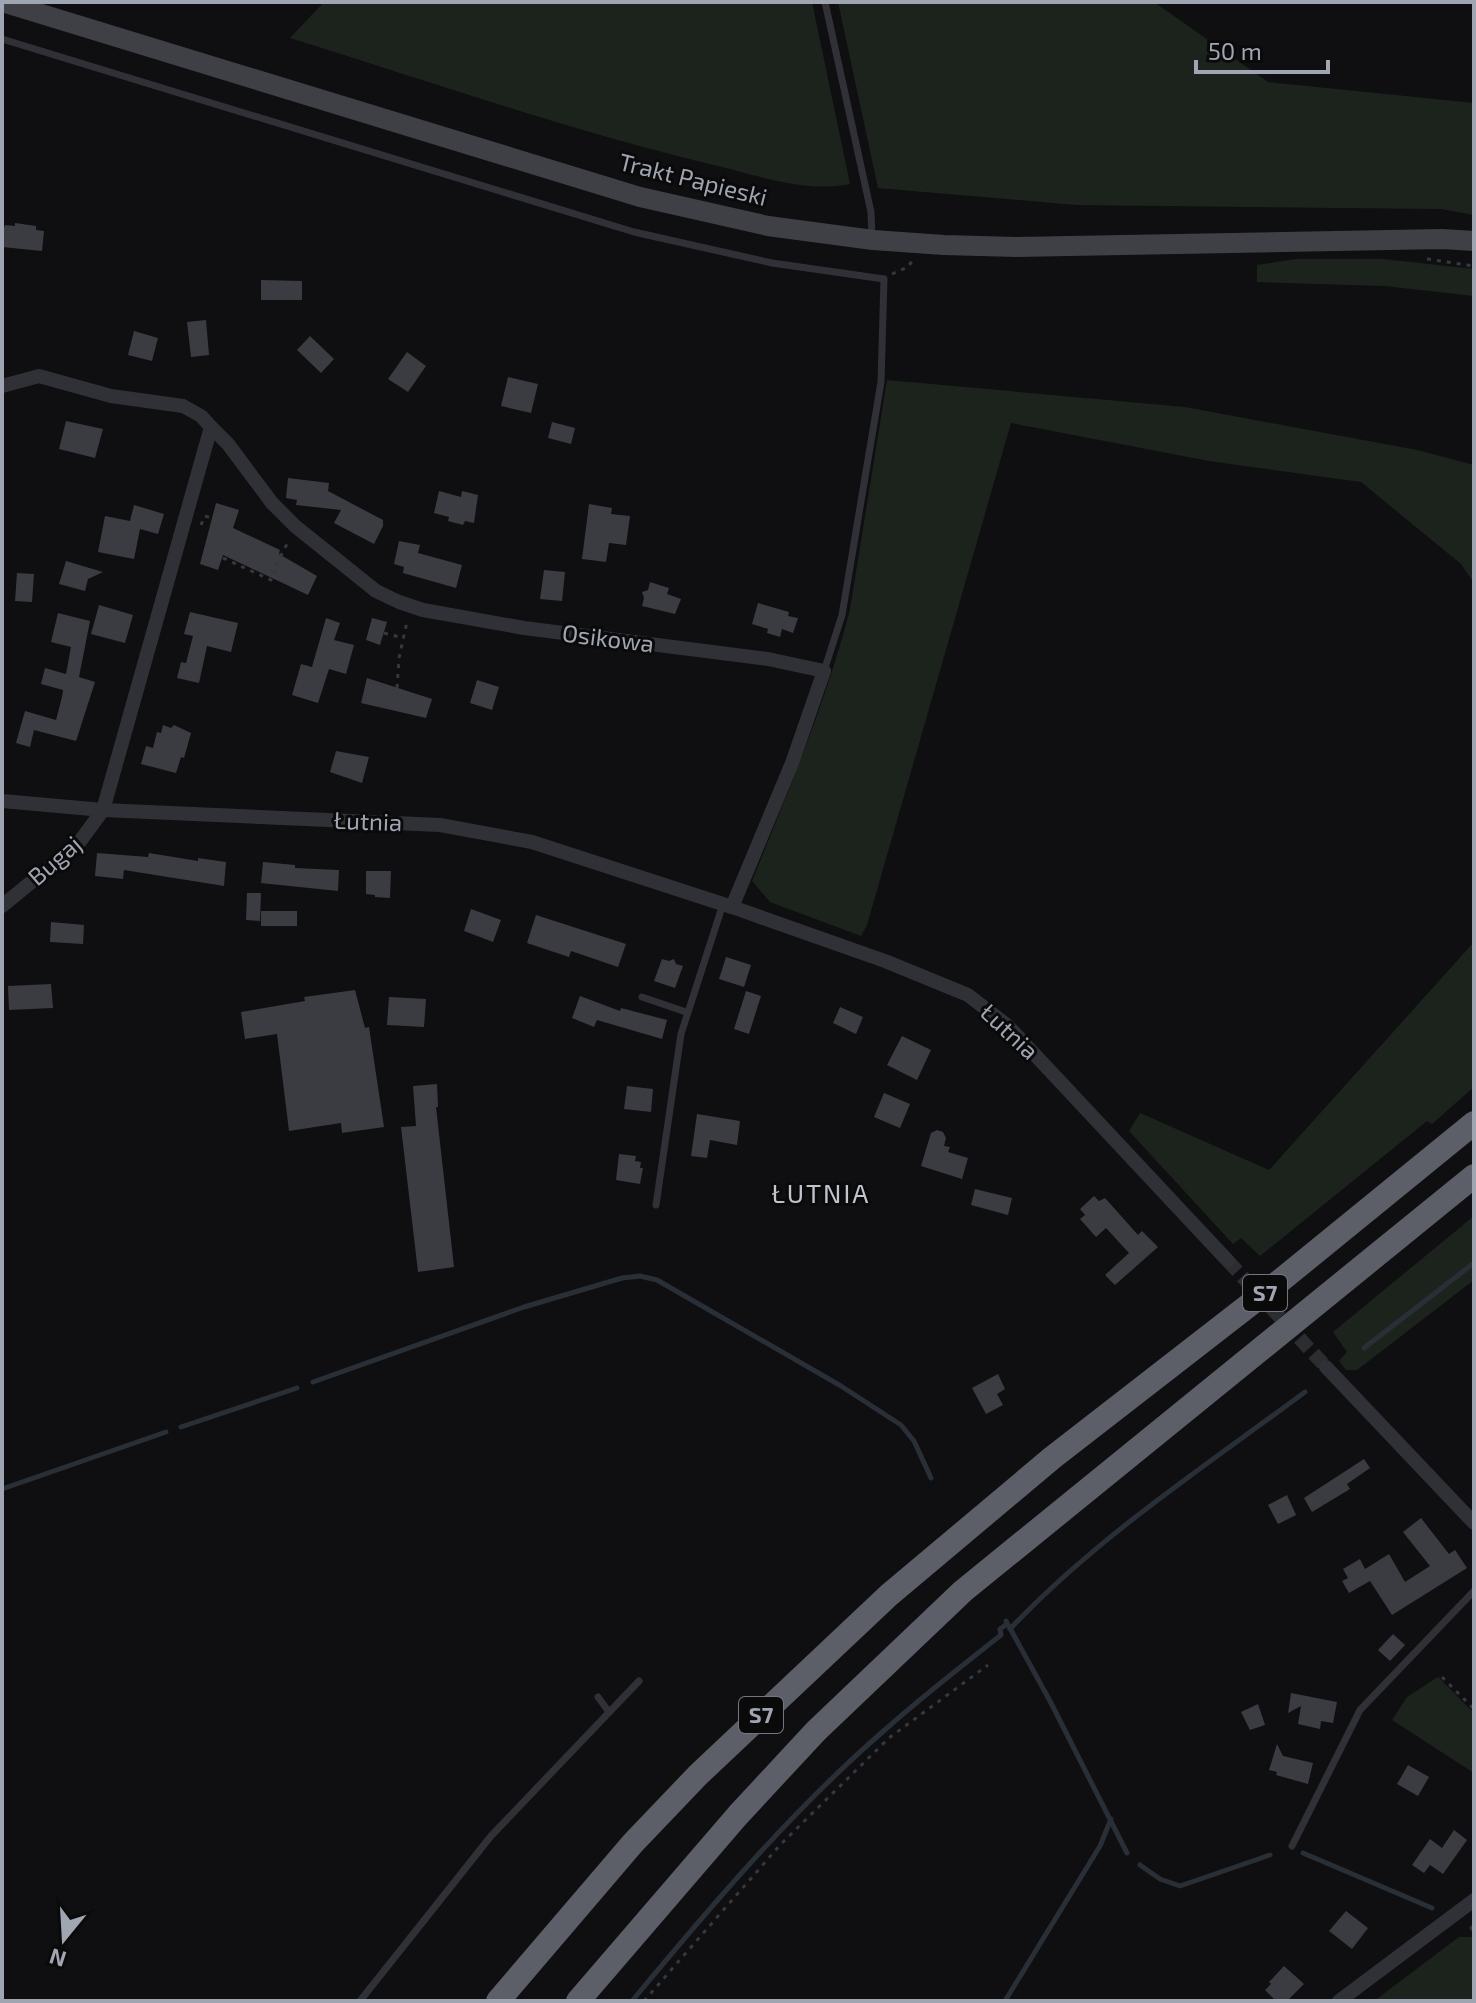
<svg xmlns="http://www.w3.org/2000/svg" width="1476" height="2003" font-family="'Exo 2',sans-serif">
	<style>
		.green { fill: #1c231d }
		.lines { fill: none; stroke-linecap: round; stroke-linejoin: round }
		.stream { stroke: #282f36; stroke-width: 5 }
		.building { fill: #3b3c41 }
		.street-tunnel { stroke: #2c2d31; stroke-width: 14; stroke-dasharray: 14 7; stroke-linecap: butt }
		.path { stroke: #36383d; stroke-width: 3; stroke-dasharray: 4 6; stroke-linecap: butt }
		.lane { stroke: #303136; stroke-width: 7 }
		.street { stroke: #303136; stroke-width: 14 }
		.secondary { stroke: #3e4046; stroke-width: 20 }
		.highway { stroke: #5c5f67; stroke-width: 24 }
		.labels { text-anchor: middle; stroke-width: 6; stroke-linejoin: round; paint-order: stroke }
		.shield { fill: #0a0a0b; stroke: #737680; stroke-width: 2 }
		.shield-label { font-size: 22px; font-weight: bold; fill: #a0a5b2 }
		.street-label { font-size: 24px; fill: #a0a5b2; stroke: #0a0a0b }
		.neighbourhood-label { font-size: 26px; letter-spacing: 2px; fill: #c1c4ce; stroke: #0a0a0b }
	</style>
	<rect width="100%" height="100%" fill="#0f0f11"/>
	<g class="green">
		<path d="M324 2H812L850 184C807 193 759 176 718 166 573 132 432 82 290 38Z"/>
		<path d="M838 2H1154L1268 82 1474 103V215L1441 209 1076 205 878 188Z"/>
		<path d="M1296 259H1383L1474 269V296L1385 286 1257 282V265Z"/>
		<path d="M887 380 1185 407 1417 450 1474 465V583L1461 564 1361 482 1209 461 1011 423 867 925 861 936 770 902 752 881C788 792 826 703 850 609Z"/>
		<path d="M1474 942V1087L1432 1124 1427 1121 1260 1256 1241 1238 1233 1244 1129 1131 1140 1113 1269 1170Z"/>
		<path d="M1474 1216V1280L1357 1370H1346L1339 1361 1347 1352 1333 1332Z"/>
		<path d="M1438 1677 1474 1713V1773L1392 1720 1407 1697Z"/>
		<path d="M1459 1937H1474V2001H1374Z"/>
	</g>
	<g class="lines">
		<g class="stream">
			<path d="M1364 1348 1474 1263"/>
			<path d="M313 1382 524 1307 622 1278 640 1276 657 1280 841 1386 901 1425 914 1441 931 1478"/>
			<path d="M181 1427 297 1388"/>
			<path d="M2 1489 166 1432"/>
			<path d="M1006 1621 1050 1701 1127 1853"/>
			<path d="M1010 1629C1097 1537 1204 1467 1305 1392"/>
			<path d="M1303 1853 1432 1908"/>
			<path d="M1140 1865 1160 1879 1180 1886 1270 1855"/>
			<path d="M1472 1928 1474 1930"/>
			<path d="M632 2001C711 1906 793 1809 887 1728 924 1695 963 1665 1001 1635L1000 1629 1007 1624"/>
			<path d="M1005 2001 1100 1846 1111 1819"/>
		</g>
	</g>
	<g class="building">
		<path d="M15 223 36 226V230L44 231 42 251 2 247V232L5 225 15 226Z"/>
		<path d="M261 280 302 281V300H261Z"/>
		<path d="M206 320 209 355 191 357 187 322Z"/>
		<path d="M134 331 158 338 152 361 128 355Z"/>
		<path d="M310 336 334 359 321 373 297 350Z"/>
		<path d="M407 352 426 366 408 392 388 379Z"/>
		<path d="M508 377 538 384 531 413 501 406Z"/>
		<path d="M66 421 103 429 95 458 59 449Z"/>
		<path d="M552 422 575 428 571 444 548 438Z"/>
		<path d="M288 478 329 483 328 491 383 520V526L374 544 334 523 341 510 296 505 297 500 286 498Z"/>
		<path d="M439 491 461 497 462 491 478 495 474 523 465 521 463 525 448 521 449 517 434 513Z"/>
		<path d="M216 503 239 510 233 528 280 550 279 554 317 576 308 595 223 555 218 570 200 564Z"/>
		<path d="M589 504 612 508 611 514 630 516 626 545 609 543 606 562 582 559Z"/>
		<path d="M134 505 164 514 158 534 140 529 134 559 98 552 105 516 130 521Z"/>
		<path d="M399 541 420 545 418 553 462 565 456 588 403 573 404 567 394 564Z"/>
		<path d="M66 561 103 572 88 579 85 591 59 584Z"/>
		<path d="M544 570 565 572 562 601 540 599Z"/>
		<path d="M17 573 34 574 32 602 15 601Z"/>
		<path d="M650 582 669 588 667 594 681 599 675 614 642 606 644 598 642 592 648 590Z"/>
		<path d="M758 603 789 612 788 616 798 618 793 633 782 629 780 637 767 633 768 629 752 624Z"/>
		<path d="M99 605 133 615 125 643 91 634Z"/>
		<path d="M190 612 238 623 231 652 207 646 199 683 177 678 181 662 186 663 193 636 184 634Z"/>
		<path d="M58 613 90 621 79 677 95 682 76 741 34 730 30 747 16 743 25 711 56 720 62 697 63 690 41 684 45 668 66 674 71 647 51 642Z"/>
		<path d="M326 618 340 623 334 640 354 645 346 674 329 669 318 703 292 695 301 664 312 667Z"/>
		<path d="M372 618 387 622 380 645 366 640Z"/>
		<path d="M367 678 432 699 426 718 361 703Z"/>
		<path d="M477 680 499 687 492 710 470 703Z"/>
		<path d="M163 725 171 728 174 725 191 733 184 758 181 757 176 773 141 764 146 746 153 748 157 732 161 733Z"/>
		<path d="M336 751 369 757 362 783 330 772Z"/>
		<path d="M97 853 148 857 149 853 198 861V858L226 862 224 886 124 870 123 879 95 876Z"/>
		<path d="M263 862 295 865V868L339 870 338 891 261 883Z"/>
		<path d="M366 871H391L390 898 375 897V895L366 894Z"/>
		<path d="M247 893H261L260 921 246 920Z"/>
		<path d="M471 909 501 920 493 942 464 931Z"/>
		<rect x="261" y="911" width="36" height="15"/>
		<path d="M536 915 626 944 618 967 571 951 569 957 527 943Z"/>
		<path d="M51 922 84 925 83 944 50 942Z"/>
		<path d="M726 957 751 965 744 987 719 979Z"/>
		<path d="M662 959 669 961 674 959 676 964 683 966 675 988 654 981Z"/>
		<path d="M51 984 53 1008 9 1010 8 986Z"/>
		<path d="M355 990 365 1028 369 1027 384 1127 342 1133 341 1123 289 1131 277 1034 245 1039 241 1012 305 1001 304 997Z"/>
		<path d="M746 991 761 996 749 1034 734 1029Z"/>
		<path d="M580 996 620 1011 621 1008 667 1020 662 1039 597 1020 594 1027 572 1018Z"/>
		<path d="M389 997 426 999 424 1027 387 1025Z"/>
		<path d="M840 1007 863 1017 856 1034 833 1023Z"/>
		<path d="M902 1036 931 1050 917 1080 887 1065Z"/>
		<path d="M437 1084 438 1107H436L454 1267 418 1272 401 1127 416 1126 413 1086Z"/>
		<path d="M627 1086 653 1089 651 1112 624 1109Z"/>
		<path d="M884 1093 910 1104 900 1128 874 1117Z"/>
		<path d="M697 1114 740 1121 737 1145 710 1140 707 1158 691 1156Z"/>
		<path d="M937 1130 943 1132 946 1138 944 1146 950 1147 948 1152 968 1158 962 1179 921 1166 931 1133Z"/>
		<path d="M619 1154 636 1156 635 1161 641 1162 640 1168H643L640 1184 616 1180Z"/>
		<path d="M975 1189 1012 1198 1008 1215 971 1205Z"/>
		<path d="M1094 1196 1099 1201 1105 1198 1138 1235 1142 1231 1158 1247 1115 1285 1105 1275 1129 1253 1106 1228 1096 1237 1080 1219 1085 1215 1080 1209Z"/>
		<path d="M998 1374 1005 1389 997 1394 1003 1405 986 1414 972 1388Z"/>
		<path d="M1364 1459 1370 1468 1347 1484 1350 1489 1312 1512 1304 1498Z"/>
		<path d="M1287 1495 1296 1515 1278 1524 1268 1505Z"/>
		<path d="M1421 1518 1449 1554 1455 1550 1467 1568 1392 1615 1370 1581 1349 1593 1342 1581 1348 1578 1343 1569 1360 1559 1365 1569 1389 1554 1405 1582 1430 1566 1403 1532Z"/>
		<path d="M1393 1634 1405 1645 1390 1661 1378 1650Z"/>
		<path d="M1291 1693 1337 1702 1333 1723 1321 1721 1320 1729 1298 1724 1301 1706 1288 1713Z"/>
		<path d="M1258 1704 1265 1725 1250 1730 1241 1712Z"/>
		<path d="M1277 1744 1283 1756 1313 1763 1308 1784 1276 1775 1277 1772 1269 1770Z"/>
		<path d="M1408 1765 1429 1777 1418 1796 1397 1784Z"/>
		<path d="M1454 1830 1467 1840 1443 1874 1430 1865 1424 1873 1412 1865 1430 1839 1442 1848Z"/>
		<path d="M1346 1911 1368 1928 1352 1949 1329 1931Z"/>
		<path d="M1284 1966 1304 1984 1287 2001H1276L1265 1990 1271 1984 1269 1982Z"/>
	</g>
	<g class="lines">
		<path class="street-tunnel" d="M1228 1261 1326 1367"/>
		<g class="path">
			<path d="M1427 259 1474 266"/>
			<path d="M892 274 908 267 912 261"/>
			<path d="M201 525 205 516 212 518"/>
			<path d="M223 558 271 580 275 572 273 571 288 542"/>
			<path d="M384 633 403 638"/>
			<path d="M397 688 399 658 407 622"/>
			<path d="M1442 1677 1474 1709"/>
			<path d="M644 2001 781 1844 889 1738 988 1665"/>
		</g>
		<g class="lane">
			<path d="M825 2 871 212 872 238"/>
			<path d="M2 39 634 232 772 263 884 279 881 382 842 615 824 671"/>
			<path d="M642 997 686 1012"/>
			<path d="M656 1205 681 1034 723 904"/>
			<path d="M598 1697 609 1712"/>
			<path d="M1292 1846 1360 1710 1474 1591"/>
			<path d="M360 2001 491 1836 639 1681"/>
		</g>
		<g class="street">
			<path d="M2 386 39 376 111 396 183 406 201 416 211 427"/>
			<path d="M2 801 103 810 440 825 532 842 732 907 885 961 968 995 1008 1026 1228 1261"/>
			<path d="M2 906 78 844 103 810 211 427 228 444 272 503 295 526 376 591 399 602 423 610 524 628 768 659 824 671 792 763 732 907"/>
			<path d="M1326 1367 1474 1523"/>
			<path d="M1339 2001 1474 1900"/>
		</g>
		<path class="secondary" d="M2 2 640 197 768 226 873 240 944 245 1016 247 1442 239 1474 241"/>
		<g class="highway">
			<path d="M498 2001 633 1843 698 1775 889 1595 1052 1458 1280 1281 1474 1123"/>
			<path d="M578 2001 738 1815 816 1731 963 1591 1474 1176"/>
		</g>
	</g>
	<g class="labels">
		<g class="shield">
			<rect x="1243" y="1275" width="44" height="36" rx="6"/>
			<rect x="739" y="1697" width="44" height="36" rx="6"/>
		</g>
		<g class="shield-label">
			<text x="1265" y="1301">S7</text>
			<text x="761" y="1723">S7</text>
		</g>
		<g class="street-label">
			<text transform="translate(693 180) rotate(14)" y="8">Trakt Papieski</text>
			<text transform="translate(608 639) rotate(7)" y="8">Osikowa</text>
			<text transform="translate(368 822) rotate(2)" y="8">Łutnia</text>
			<text transform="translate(55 861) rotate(-41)" y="8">Bugaj</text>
			<text transform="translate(1009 1032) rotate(43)" y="8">Łutnia</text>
		</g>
		<g class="neighbourhood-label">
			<text x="821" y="1203">ŁUTNIA</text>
		</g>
	</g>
	<rect width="1476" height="2003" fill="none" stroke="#a0a5b2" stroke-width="8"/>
	<g transform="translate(64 1939) rotate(198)" stroke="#0a0a0b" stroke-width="6" paint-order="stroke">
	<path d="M0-6L14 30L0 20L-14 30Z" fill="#a0a5b2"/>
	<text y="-12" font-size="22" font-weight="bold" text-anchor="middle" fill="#a0a5b2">N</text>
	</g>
	<path d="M1196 60v12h132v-12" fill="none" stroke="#a0a5b2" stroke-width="4"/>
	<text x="1208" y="60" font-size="24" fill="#a0a5b2" stroke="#0a0a0b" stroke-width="6" paint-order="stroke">50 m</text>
</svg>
